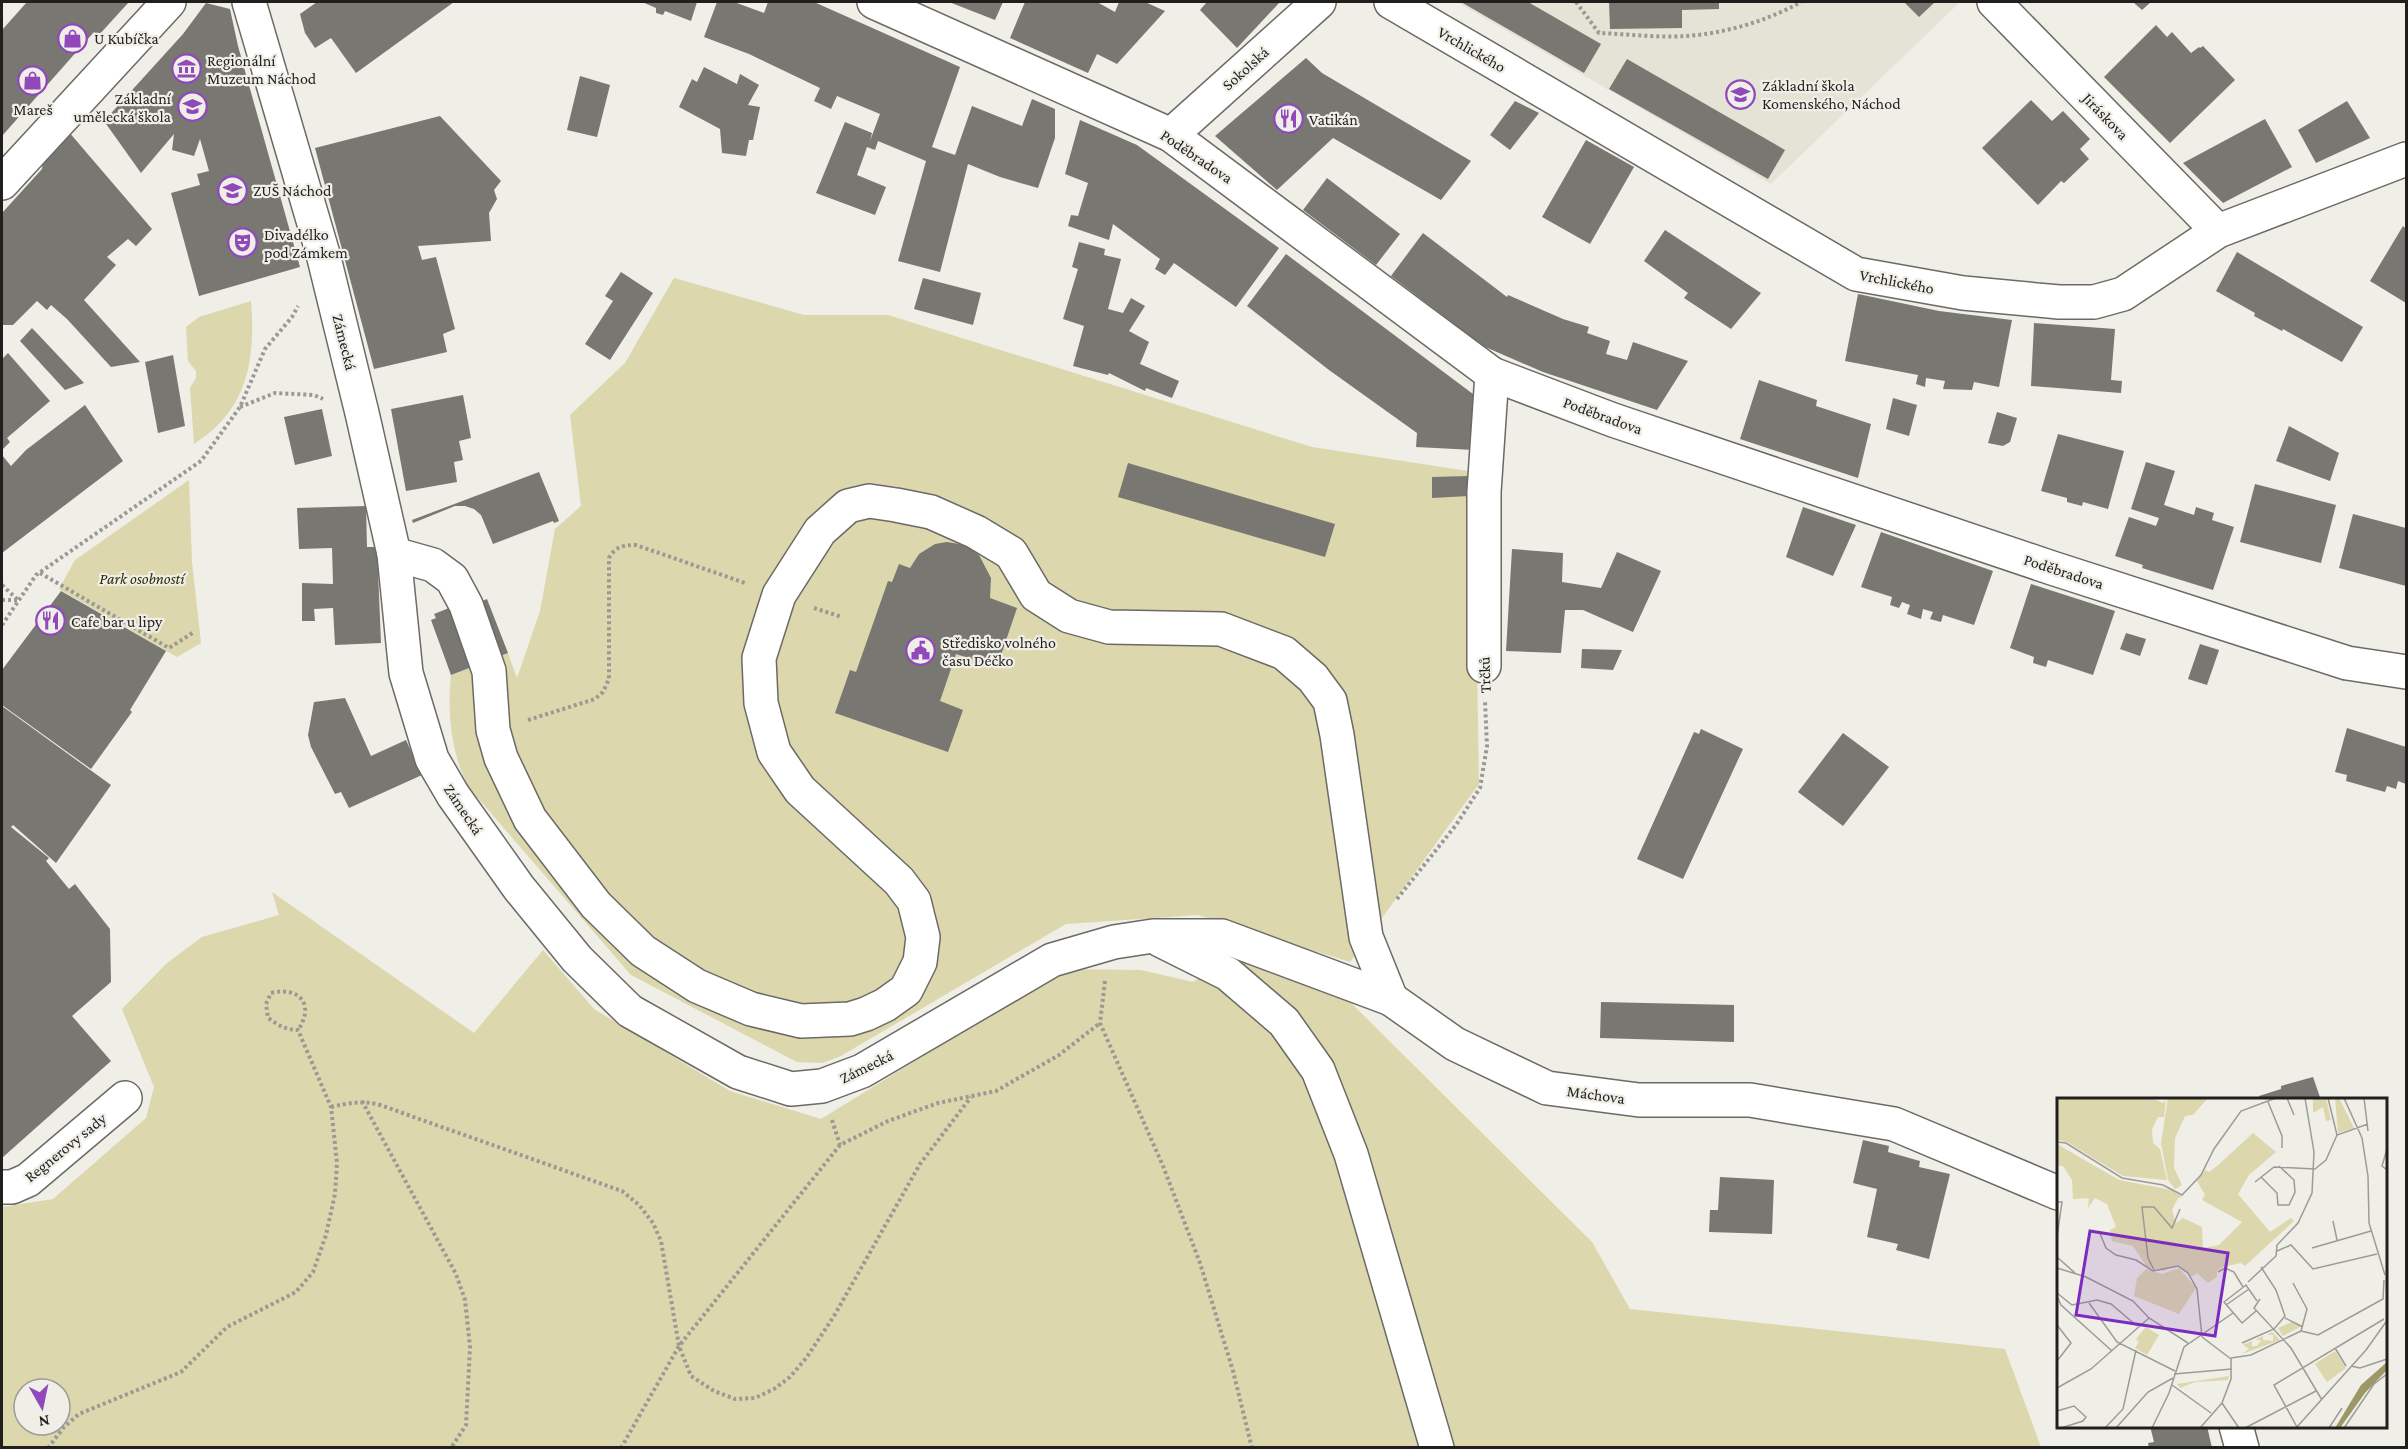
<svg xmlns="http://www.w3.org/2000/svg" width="2408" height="1449" font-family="'Crimson Pro',serif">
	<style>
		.built { fill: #e5e3d5 }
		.green { fill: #ddd7ad; fill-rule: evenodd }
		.building { fill: #787771 }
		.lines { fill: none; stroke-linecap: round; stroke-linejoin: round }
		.minor-casing { stroke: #6b6a64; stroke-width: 36 }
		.path { stroke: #9a9994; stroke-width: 4; stroke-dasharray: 3 3; stroke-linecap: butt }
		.minor { stroke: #fff; stroke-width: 33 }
		.labels { text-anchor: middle; stroke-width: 4.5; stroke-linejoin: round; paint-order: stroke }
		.poi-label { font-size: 16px; fill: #201f1d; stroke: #efeee7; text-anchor: start }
		.street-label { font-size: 16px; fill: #201f1d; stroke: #efeee7 }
		.park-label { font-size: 16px; font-style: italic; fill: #302b03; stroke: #efeee7 }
		.inset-road { fill: none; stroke: #9c9b96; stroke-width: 1.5 }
		.view { fill: #7b2cbf; fill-opacity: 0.15; stroke: #7b2cbf; stroke-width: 3 }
		.inset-edge { fill: none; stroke: #201f1d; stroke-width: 3 }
	</style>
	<rect width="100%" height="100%" fill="#efeee7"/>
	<path class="built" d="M1457 2H1956L1958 4 1771 184Z"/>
	<g class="green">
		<path d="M674 278 804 315H888L1312 447 1474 472 1479 784 1350 962 1198 915 1066 924 839 1057 822 1063 797 1062 631 975 470 789C451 757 447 711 451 675L508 653 517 678 540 611 555 529 581 506 570 415 625 363Z"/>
		<path d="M251 301C256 361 247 411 194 444L190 388 196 378V371L188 361 186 327 199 317Z"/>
		<path d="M189 480 192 562 201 643 177 657 59 589 75 560Z"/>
		<path d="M272 892 474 1033 543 950 594 1009 730 1091 821 1119 1064 969 1141 970 1193 982 1237 954 1348 1000 1592 1242 1630 1309 2005 1349 2041 1447H2V1207L53 1199 146 1118 154 1087 122 1009 167 963 202 937 279 915ZM24 1389H60V1425H24Z"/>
	</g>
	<g class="building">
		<path d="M27 2H129L98 36 94 32 2 136V30Z"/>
		<path d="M317 2H454L356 73 331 38 315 48 305 33 300 14Z"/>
		<path d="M642 2H697L691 21 665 11 663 15 656 13V8Z"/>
		<path d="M717 2H734L764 13 768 2H814L960 67 932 147 955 155 972 106 1022 126 1032 99 1055 109V138L1038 188 1000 177 968 164 940 272 898 261 926 161 878 141 875 150 867 147 857 175 886 187 875 215 816 193 845 122 872 133 870 141 880 114 837 96 831 109 814 101 820 88 749 54 704 37Z"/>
		<path d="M949 2H1003L995 20Z"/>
		<path d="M1025 2H1097L1115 12 1119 2H1145L1165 11 1117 64 1097 54 1088 73 1010 38Z"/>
		<path d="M1207 2H1280L1237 48 1200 10Z"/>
		<path d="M1461 2H1528L1601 44 1584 73Z"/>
		<path d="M1609 2H1719V9L1682 10V28L1610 29Z"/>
		<path d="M1904 2H1935L1919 17Z"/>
		<path d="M2133 2H2151L2142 10Z"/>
		<path d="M206 3 230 9 238 46 300 267 199 296 171 193 200 185 197 174 209 171 200 139 194 156 172 150 174 134 141 173 104 121 183 34Z"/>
		<path d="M2156 25 2167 37 2172 32 2191 53 2199 47 2200 48 2203 46 2235 80 2170 143 2104 77Z"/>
		<path d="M1306 58 1322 73 1471 161 1441 200 1333 138 1277 190 1215 136Z"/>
		<path d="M1627 59 1785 150 1768 179 1609 89Z"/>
		<path d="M704 67 737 84 740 74 759 85 748 105 760 107 753 140H749L746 156 722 153 720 129 679 107 692 79 697 82Z"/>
		<path d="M580 76 610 85 597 137 567 130Z"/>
		<path d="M2031 100 2052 121 2063 111 2090 139 2080 149 2089 159 2064 183 2061 181 2038 205 1982 148Z"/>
		<path d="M1515 101 1539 113 1510 150 1490 135Z"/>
		<path d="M2347 101 2370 138 2316 163 2298 130Z"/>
		<path d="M440 116 501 181 494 190 497 199 489 213 491 241 418 246 422 260 436 257 455 329 443 334 447 352 374 369 315 148Z"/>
		<path d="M2265 119 2292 167 2223 203 2183 163Z"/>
		<path d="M1080 120 1137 145 1279 248 1236 307 1174 263 1165 275 1155 269 1160 259 1113 224 1109 240 1068 226 1071 215 1078 216 1088 183 1065 174Z"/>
		<path d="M68 131 152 229 136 246 128 239 107 257 116 265 84 300 140 362 111 367 67 319 51 305 47 310 37 301 13 325H2V213L42 169 44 154Z"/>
		<path d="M1586 140 1634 167 1590 244 1542 217Z"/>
		<path d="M1327 178 1400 234 1376 265 1303 210Z"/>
		<path d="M2403 226 2406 229V303L2370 281Z"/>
		<path d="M1665 230 1761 293 1731 329 1684 298 1688 293 1644 261Z"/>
		<path d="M1423 233 1507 297 1508 295 1563 319 1589 327 1587 333 1610 341 1606 354 1627 360 1633 342 1688 361 1657 410 1543 372 1483 346 1391 276Z"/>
		<path d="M1079 242 1105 249 1104 255 1121 259 1108 309 1123 313 1131 298 1145 306 1129 331 1149 342 1140 364 1179 381 1172 398 1146 388 1145 391 1109 373 1108 375 1073 366 1084 326 1063 319 1078 269 1072 267Z"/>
		<path d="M2237 252 2363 327 2342 362 2283 329 2282 331 2254 316 2255 313 2216 291Z"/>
		<path d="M1286 254 1477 397 1474 450 1416 447 1417 433 1329 370 1247 306Z"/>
		<path d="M621 272 653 293 610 360 585 344 613 301 605 296Z"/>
		<path d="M923 278 981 293 973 325 914 309Z"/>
		<path d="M1858 294 1939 311 2012 320 1999 387 1974 382 1972 390 1943 389 1945 381 1926 378 1925 387 1916 384 1918 375 1845 361Z"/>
		<path d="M2034 323 2115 329 2111 380 2122 381 2121 393 2031 386Z"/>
		<path d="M32 328 84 383 65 390 20 341Z"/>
		<path d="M8 353 50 401 7 438 10 442 2 450V359Z"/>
		<path d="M173 355 185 426 158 433 145 362Z"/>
		<path d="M1759 380 1817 400 1816 406 1871 424 1858 478 1740 439Z"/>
		<path d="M463 395 471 438 459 441 463 460 454 462 457 482 406 491 391 409Z"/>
		<path d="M1893 398 1917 405 1909 436 1886 429Z"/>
		<path d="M85 405 123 461 2 553V455L11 466 26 450Z"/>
		<path d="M322 409 332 456 295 465 284 417Z"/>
		<path d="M1997 412 2017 418 2010 442 2003 446 1988 443Z"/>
		<path d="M2289 426 2339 453 2330 481 2276 461Z"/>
		<path d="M2058 434 2124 451 2108 509 2083 502 2082 506 2067 502V498L2041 491Z"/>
		<path d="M2146 462 2175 471 2164 505 2194 515 2196 507 2214 513 2212 520 2234 527 2213 590 2142 568 2143 565 2115 556 2129 517 2156 526 2159 518 2131 509Z"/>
		<path d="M1128 463 1335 524 1325 557 1118 497Z"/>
		<path d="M539 472 559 521 554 523 553 521 493 544 481 515 474 509 465 506H455L413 523 412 520Z"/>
		<path d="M1468 476 1469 496 1432 498V477Z"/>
		<path d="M2255 484 2336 505 2321 563 2240 542Z"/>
		<path d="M366 506 367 547H377L381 643 335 645 333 608 314 609 315 621H302V583L333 584 332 548 299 549 297 508Z"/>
		<path d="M1803 507 1856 525 1833 576 1786 557Z"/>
		<path d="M2353 514 2406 528V586L2339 568Z"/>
		<path d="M1881 532 1993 571 1974 625 1943 615 1941 622 1930 619 1933 612 1923 609 1921 619 1907 614 1910 605 1902 602 1899 608 1890 605 1892 597 1861 587Z"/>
		<path d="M947 542 965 545 979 555 991 578 990 598 1017 608 997 667 956 654 940 701 963 710 948 752 835 713 850 670 856 672 888 581 892 582 899 564 910 568 919 554 935 544Z"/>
		<path d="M1512 549 1563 553 1562 582 1601 588 1617 552 1661 571 1633 632 1583 610H1565L1561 653 1506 651Z"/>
		<path d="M2031 584 2115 611 2093 675 2048 660 2046 667 2033 663 2034 657 2010 648Z"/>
		<path d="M61 591 166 651 130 710 132 712 91 769 2 705V670Z"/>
		<path d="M487 599 508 653 451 675 431 620 436 618 434 614 449 608 451 613Z"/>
		<path d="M2126 633 2146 639 2140 656 2120 649Z"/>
		<path d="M2200 644 2219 650 2207 685 2188 679Z"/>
		<path d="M1582 649 1622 650 1613 670 1581 668Z"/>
		<path d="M345 698 371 756 406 740 422 775 349 808 341 792 335 794 311 747 308 735 314 702Z"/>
		<path d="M2 706 111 785 56 863 13 825 11 827 49 858 46 861 69 889 75 884 110 929 111 982 72 1016 111 1061 2 1158Z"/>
		<path d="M2347 728 2406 747V784L2398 781 2396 789 2387 786 2385 792 2346 781 2347 775 2335 772Z"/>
		<path d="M1701 729 1743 749 1683 879 1637 859 1694 732 1699 734Z"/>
		<path d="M1843 733 1889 767 1843 826 1798 792Z"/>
		<path d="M1601 1002 1734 1005V1042L1600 1038Z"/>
		<path d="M2313 1077 2321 1100H2260L2259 1096 2281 1089V1086Z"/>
		<path d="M1863 1140 1889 1146 1888 1152 1920 1161 1919 1167 1950 1174 1929 1259 1896 1250 1898 1244 1867 1237 1877 1189 1853 1183Z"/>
		<path d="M1720 1177 1774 1180 1772 1234 1709 1232 1710 1210H1718Z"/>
		<path d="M2150 1426H2207L2212 1448H2149L2148 1443 2154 1442Z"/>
	</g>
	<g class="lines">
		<defs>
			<g id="minor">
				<path d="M249 2 323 254 362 413 394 554 406 673 432 759 453 795 519 888 577 959 630 1011 738 1072 791 1089 822 1086 862 1071 1052 960 1114 942 1153 936H1222L1391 999 1455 1044 1547 1088 1639 1100H1750L1894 1124 2058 1193"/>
				<path d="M874 2 1171 135 1492 374 1613 420 2052 568 2347 663 2406 672"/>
				<path d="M1391 2 1856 274 1963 293 2059 302H2094L2123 294 2218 231 2406 159"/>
				<path d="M1994 2 2218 231"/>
				<path d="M1171 135 1319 2"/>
				<path d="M2 183 169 2"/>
				<path d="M394 554 433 565 452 579 466 605 489 671 493 730 501 758 530 819 596 905 643 951 697 986 751 1009 801 1021 850 1019 866 1014 885 1005 906 990 920 962 923 937 914 901 899 881 800 790 774 752 761 703 759 658 779 595 820 531 848 506 869 501 896 505 931 512 976 532 1011 553 1036 595 1069 616 1109 627 1221 629 1284 653 1313 678 1330 701 1337 735 1366 937 1391 999"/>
				<path d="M1484 666V492L1492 374"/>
				<path d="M1160 940 1228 974 1284 1022 1318 1070 1351 1154 1437 1448"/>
				<path d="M2 1187H12L28 1180 125 1098"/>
				<path d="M2236 1426 2242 1448"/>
			</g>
		</defs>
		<use href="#minor" class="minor-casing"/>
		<g class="path">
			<path d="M1576 2 1599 33C1628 34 1658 38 1687 36 1726 33 1767 21 1801 2"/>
			<path d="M240 407 275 393 314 395 323 399"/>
			<path d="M40 573 169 648 194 632"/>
			<path d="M2 585 18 600"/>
			<path d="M2 600H17"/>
			<path d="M814 608 842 617"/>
			<path d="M2 625 36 575 201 461 240 407 265 349 292 317 298 306"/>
			<path d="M528 720 595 699 603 692 609 679V558C615 547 623 545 636 545L745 583"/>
			<path d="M1397 899 1456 825 1480 788 1487 746 1485 701"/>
			<path d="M1105 981 1100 1023 1163 1166 1200 1263 1233 1371 1252 1448"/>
			<path d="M362 1101 456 1274 465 1300 470 1347 466 1425 451 1448"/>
			<path d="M331 1107C349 1103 362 1100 380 1105L622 1191 639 1205 653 1223 661 1241 679 1346 691 1376 714 1391 735 1399 755 1398 774 1389 790 1377 807 1357 834 1316 920 1164 971 1097"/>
			<path d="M832 1120 840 1145"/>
			<path d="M48 1448 64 1427 79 1414 181 1372 227 1327 296 1292 313 1272 326 1235 335 1194 337 1163 331 1107 298 1030C286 1030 278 1025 268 1018L266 1004 271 993C300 986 315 1005 298 1030"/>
			<path d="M621 1448 679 1346 840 1145 888 1121 938 1103 996 1091 1059 1055 1100 1023"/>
		</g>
		<use href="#minor" class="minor"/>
	</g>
	<defs>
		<symbol id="shop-ring" viewBox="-11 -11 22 22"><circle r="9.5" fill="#efeee7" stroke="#9048bb" stroke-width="1.5"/><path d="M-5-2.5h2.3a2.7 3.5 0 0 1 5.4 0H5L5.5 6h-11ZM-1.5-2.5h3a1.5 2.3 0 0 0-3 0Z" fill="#9048bb"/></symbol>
		<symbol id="museum-ring" viewBox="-11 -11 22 22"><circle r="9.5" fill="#efeee7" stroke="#9048bb" stroke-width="1.5"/><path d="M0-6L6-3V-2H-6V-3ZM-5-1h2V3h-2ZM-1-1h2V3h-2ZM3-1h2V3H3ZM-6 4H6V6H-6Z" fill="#9048bb"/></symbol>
		<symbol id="school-ring" viewBox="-11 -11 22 22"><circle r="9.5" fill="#efeee7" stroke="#9048bb" stroke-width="1.5"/><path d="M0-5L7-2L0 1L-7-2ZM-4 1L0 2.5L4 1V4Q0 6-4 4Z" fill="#9048bb"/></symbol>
		<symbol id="restaurant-ring" viewBox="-11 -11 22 22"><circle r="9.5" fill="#efeee7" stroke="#9048bb" stroke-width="1.5"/><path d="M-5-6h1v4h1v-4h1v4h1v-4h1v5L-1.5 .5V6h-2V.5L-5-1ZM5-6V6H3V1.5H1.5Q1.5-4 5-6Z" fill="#9048bb"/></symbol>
		<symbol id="theatre-ring" viewBox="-11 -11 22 22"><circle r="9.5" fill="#efeee7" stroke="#9048bb" stroke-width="1.5"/><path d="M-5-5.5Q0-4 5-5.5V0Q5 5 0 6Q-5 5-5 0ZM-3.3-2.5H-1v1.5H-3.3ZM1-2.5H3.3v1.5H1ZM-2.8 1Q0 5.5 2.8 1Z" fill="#9048bb"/></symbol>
		<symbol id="civic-ring" viewBox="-11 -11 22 22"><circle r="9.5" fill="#efeee7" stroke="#9048bb" stroke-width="1.5"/><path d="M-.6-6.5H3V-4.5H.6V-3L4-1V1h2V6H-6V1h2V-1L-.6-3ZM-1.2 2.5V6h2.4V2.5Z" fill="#9048bb"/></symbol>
	</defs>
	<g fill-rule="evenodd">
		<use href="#shop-ring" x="56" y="22" width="33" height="33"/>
		<use href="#museum-ring" x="170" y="52" width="33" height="33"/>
		<use href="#shop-ring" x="16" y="64" width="33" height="33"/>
		<use href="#school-ring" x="1724" y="78" width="33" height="33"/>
		<use href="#school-ring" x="176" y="90" width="33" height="33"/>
		<use href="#restaurant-ring" x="1272" y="102" width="33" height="33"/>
		<use href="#school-ring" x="216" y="174" width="33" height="33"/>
		<use href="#theatre-ring" x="226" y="226" width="33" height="33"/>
		<use href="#restaurant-ring" x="34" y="604" width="33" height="33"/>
		<use href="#civic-ring" x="904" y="634" width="33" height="33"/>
	</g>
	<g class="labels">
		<g class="poi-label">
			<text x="94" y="44">U Kubíčka</text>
			<text x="207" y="66">Regionální<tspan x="207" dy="18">Muzeum Náchod</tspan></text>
			<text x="1762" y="91">Základní škola<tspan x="1762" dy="18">Komenského, Náchod</tspan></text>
			<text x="171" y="104" text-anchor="end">Základní<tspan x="171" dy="18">umělecká škola</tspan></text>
			<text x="33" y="115" text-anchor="middle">Mareš</text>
			<text x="1309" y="125">Vatikán</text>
			<text x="253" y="196">ZUŠ Náchod</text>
			<text x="264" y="240">Divadélko<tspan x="264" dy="18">pod Zámkem</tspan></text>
			<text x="71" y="627">Cafe bar u lipy</text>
			<text x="942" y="648">Středisko volného<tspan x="942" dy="18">času Déčko</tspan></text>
		</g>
		<g class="street-label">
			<text transform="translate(1472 49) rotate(30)" y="6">Vrchlického</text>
			<text transform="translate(1245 68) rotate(-42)" y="6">Sokolská</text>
			<text transform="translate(2106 116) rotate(46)" y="6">Jiráskova</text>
			<text transform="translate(1197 156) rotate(34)" y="6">Poděbradova</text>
			<text transform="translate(1897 281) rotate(11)" y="6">Vrchlického</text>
			<text transform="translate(345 342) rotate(76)" y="6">Zámecká</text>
			<text transform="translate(1603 415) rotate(20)" y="6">Poděbradova</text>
			<text transform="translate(2064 571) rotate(18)" y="6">Poděbradova</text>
			<text transform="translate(1484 675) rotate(-92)" y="6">Trčků</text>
			<text transform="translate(464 809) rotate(56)" y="6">Zámecká</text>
			<text transform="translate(866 1066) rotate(-26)" y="6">Zámecká</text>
			<text transform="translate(1596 1094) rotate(8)" y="6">Máchova</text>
			<text transform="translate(65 1147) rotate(-39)" y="6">Regnerovy sady</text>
		</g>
		<g class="park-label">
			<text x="142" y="584">Park osobností</text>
		</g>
	</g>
	<g transform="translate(2057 1098)">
		<rect width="330" height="330" fill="#efeee7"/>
		<path d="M0 0H94L106 5 109 2 107 19H101L95 31 96 45 103 51 110 82 66 78 10 44 0 42ZM111 0H151L136 17 128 18 118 40 117 70 125 87 118 91 111 82 104 45ZM256 0H269L274 22 269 23 266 9 256 15ZM278 0H282L297 30 281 35ZM196 35 219 54 192 77 181 96 213 134 234 120 237 123 188 168 184 165 166 169 160 173V179L151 185 140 175 135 179 121 167 106 173 90 169 76 148 55 143 53 132 59 129 50 106 38 100 31 110 32 100 16 101 15 82 6 68H0V46L62 82 115 92 125 99 121 100 115 112 119 125 126 120 145 129 146 150 162 147 185 124 145 102 148 97 140 83 148 72 152 74 160 68ZM122 170 139 190 122 216 77 198 80 180 89 171 105 176ZM235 224 245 228 226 238 221 230ZM89 229 102 237 90 257 78 250 82 244 79 241ZM215 234 223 242 185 256 192 251 186 247 195 243V248H200L204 242H198L206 238V242L216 243V237H210ZM278 253 289 270 270 284 258 266ZM172 278 171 282 138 284 123 290 120 286Z" fill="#ddd7ad"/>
		<path d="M330 264V272L308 295 283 330H278L304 287Z" fill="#9d9768"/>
		<path class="inset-road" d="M230 0 237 17M271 0 280 37M287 0 305 40 311 78 312 125 328 177M307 0 311 33M211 4 225 38V50M0 44 9 45 65 80 106 87 125 97 144 77 157 51 184 13 219 0M330 51 325 68 330 72M258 71 269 62 280 37 311 26M204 79 220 95 221 107H232L238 94 237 82 222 68M198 84 217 69 258 71M276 123 280 142M42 133 49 150 59 157 79 162 96 173 121 168 131 175 140 191 145 239M0 139 5 104H1M255 150 314 133M220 153 234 147 256 171 320 156M0 159 18 175M0 170 29 179 76 203 92 220 131 245M97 172 91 160 85 109H97L115 130 123 111M161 174 168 170 177 174 186 189M191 184 219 158 220 147 241 125 255 95 257 54 248 0M236 185 250 211 244 233M0 195 15 207 40 202 54 206 80 228M0 198 4 207 55 253M203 201 197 210 234 250 265 302M32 205 60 244 118 273M169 207 192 191M199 213 185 225 167 204 189 187 200 203M228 220 246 229M0 227 14 245 0 263M244 233 261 237 326 201 327 182M145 239 174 261V281L165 305M185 245 217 231 228 218 219 192 204 169M278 250 289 268M174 260 194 257 244 233M294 268 303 270 330 261M117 276 175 271M115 287 154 315M0 290 34 271 92 220M165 305 182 330M0 313 17 308 29 319 26 323 4 330M240 329 217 287 327 221M48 330 66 311 79 252M59 330 91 294 116 280M95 330 112 295 127 249 176 215M143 330 165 305M188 330 259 293M239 330 309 252 329 224M272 330 285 310M287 330 317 286 330 276"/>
		<path class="view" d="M33 133 171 155 158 238 19 217Z"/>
		<rect width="330" height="330" class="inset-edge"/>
	</g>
	<rect width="2408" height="1449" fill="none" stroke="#201f1d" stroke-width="6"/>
	<g transform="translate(42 1407) rotate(171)"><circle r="28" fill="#efeee7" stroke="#9c9b96" stroke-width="1.5"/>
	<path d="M0-4.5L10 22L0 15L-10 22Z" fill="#9048bb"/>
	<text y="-9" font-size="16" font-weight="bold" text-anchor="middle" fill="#201f1d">N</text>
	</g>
</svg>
